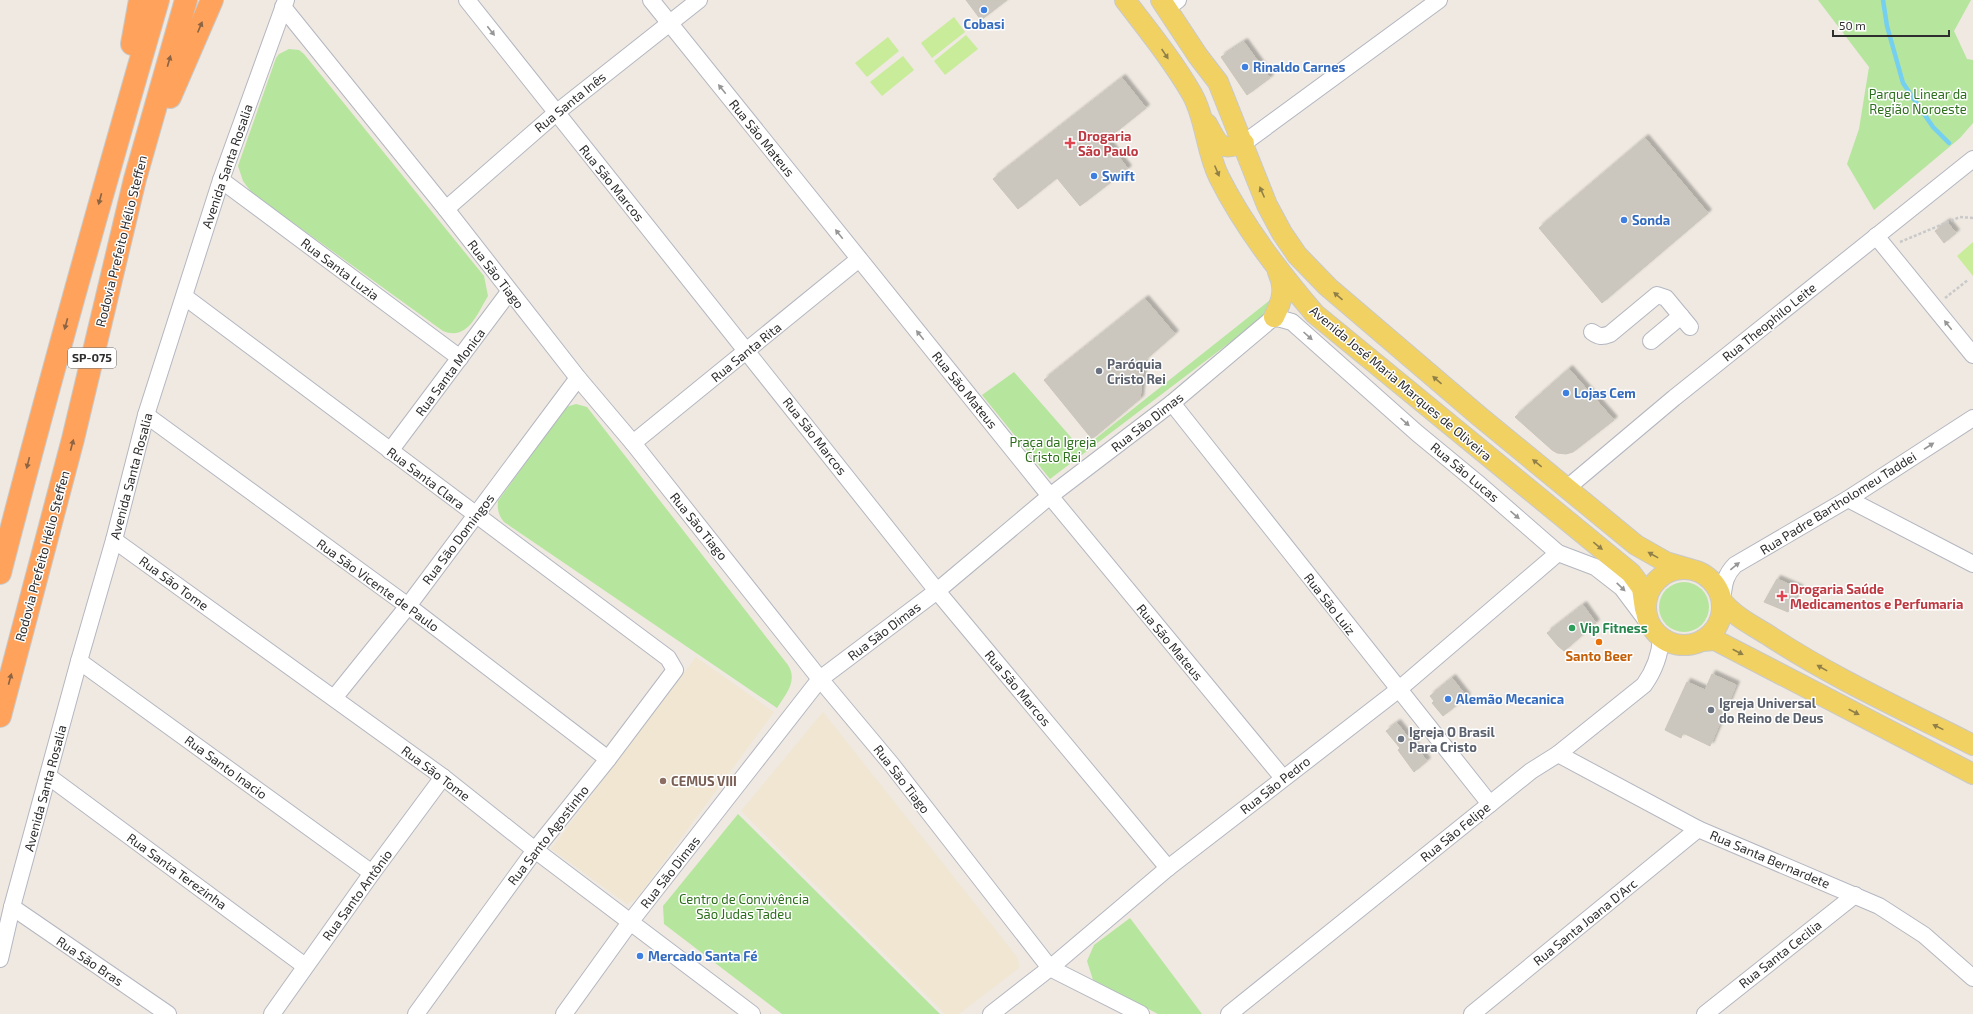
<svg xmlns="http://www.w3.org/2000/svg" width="1973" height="1014" font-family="'Exo 2',sans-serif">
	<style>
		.education { fill: #f0e6d1 }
		.green { fill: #b6e59e }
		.pitch { fill: #c9ec9a }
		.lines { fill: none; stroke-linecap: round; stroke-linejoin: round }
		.stream { stroke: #75cff0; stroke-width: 4.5 }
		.building { fill: #cbc7bf; stroke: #cbc5ba; filter: url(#shadow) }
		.minor-casing { stroke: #b4b7c1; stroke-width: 18 }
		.major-casing { stroke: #c9c9c9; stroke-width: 22 }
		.highway-casing { stroke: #c9c9c9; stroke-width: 24 }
		.path { stroke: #c9c9c9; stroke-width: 2.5; stroke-dasharray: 3 2; stroke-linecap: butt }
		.minor { stroke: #fff; stroke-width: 16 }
		.major { stroke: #f2d163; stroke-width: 20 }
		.highway { stroke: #ffa35c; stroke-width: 22 }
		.oneway { fill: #8c6343 }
		.oneway2 { fill: #969696 }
		.oneway3 { fill: #908048 }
		.shop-dot { fill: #3f7fe0; stroke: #fff; stroke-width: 1.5 }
		.health-dot { fill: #e0444e; stroke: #fff; stroke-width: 1.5 }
		.worship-dot { fill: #6b7280; stroke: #fff; stroke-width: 1.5 }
		.leisure-dot { fill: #2e9e5b; stroke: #fff; stroke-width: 1.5 }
		.food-dot { fill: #e8710a; stroke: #fff; stroke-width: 1.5 }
		.education-dot { fill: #8d6e63; stroke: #fff; stroke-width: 1.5 }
		.labels { text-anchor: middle; stroke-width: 3; stroke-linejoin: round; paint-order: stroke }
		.shield { fill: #fff; stroke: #6d6d6d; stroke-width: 1 }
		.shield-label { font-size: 12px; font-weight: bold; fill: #2e2e2e }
		.shop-label { font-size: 13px; font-weight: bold; fill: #366cbe; stroke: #fff; text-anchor: start }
		.park-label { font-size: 13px; fill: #2c6e1b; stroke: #fff }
		.street-label { font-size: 13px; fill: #2e2e2e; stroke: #fff }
		.health-label { font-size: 13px; font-weight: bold; fill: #be3a42; stroke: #fff; text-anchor: start }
		.worship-label { font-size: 13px; font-weight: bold; fill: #5b616d; stroke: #fff; text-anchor: start }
		.leisure-label { font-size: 13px; font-weight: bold; fill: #27864d; stroke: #fff; text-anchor: start }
		.food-label { font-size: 13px; font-weight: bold; fill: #c56008; stroke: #fff }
		.education-label { font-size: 13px; font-weight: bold; fill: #785e54; stroke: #fff; text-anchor: start }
	</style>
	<defs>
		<filter id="shadow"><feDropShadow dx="3.5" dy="-3.5" stdDeviation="1" flood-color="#0004"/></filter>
	</defs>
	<rect width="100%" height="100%" fill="#efe9e1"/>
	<g class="education">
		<path d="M696 657 774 712 637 898 627 904 551 849Z"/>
		<path d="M823 712 1018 958 1019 968 959 1014H945L741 811Z"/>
	</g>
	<g class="green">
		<path d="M1818 0H1971L1954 31 1967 59 1973 60V123L1960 138 1874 210 1847 164 1859 129 1869 67Z"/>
		<path d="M289 49 299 50 304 54 484 276 488 296C477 314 468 341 443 331L252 193 243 181 238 166 276 58 279 54Z"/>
		<path d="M1274 297 1278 306 1050 479 982 395 1014 372 1076 443H1090Z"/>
		<path d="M576 404 587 407 788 665C798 681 786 694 777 708L504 522C499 516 497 510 498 501L566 407Z"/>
		<circle cx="1684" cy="607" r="25"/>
		<path d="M738 814 940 1014H782L664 924 663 906Z"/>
		<path d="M1130 918 1202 1014H1158L1093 980 1087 961 1094 945Z"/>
	</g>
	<g class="pitch">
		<path d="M954 17 965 32 932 58 921 43Z"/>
		<path d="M966 35 978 49 945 75 934 61Z"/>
		<path d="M888 37 899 51 867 77 855 63Z"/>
		<path d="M903 56 914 70 882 96 870 82Z"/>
		<path d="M1973 242V276L1957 256Z"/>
	</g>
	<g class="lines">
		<path class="stream" d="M1883 0 1887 26 1903 83 1933 127 1949 143"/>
	</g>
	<g class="building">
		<path d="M966 0H1007L981 20Z"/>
		<path d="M1244 42 1270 78 1247 95 1221 57Z"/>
		<path d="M1122 78 1146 108 1106 140 1128 169 1080 206 1057 178 1018 209 993 179Z"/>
		<path d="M1645 138 1708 213 1602 303 1539 228Z"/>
		<path d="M1947 222 1956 233 1944 243 1935 231Z"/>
		<path d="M1145 299 1175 334 1144 361 1140 399 1092 439 1044 380Z"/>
		<path d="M1569 369 1614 420 1573 452 1566 454 1557 453 1552 450 1515 417Z"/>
		<path d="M1777 579 1800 589 1788 612 1764 602Z"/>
		<path d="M1583 605 1596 623 1564 651 1558 646 1547 633Z"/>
		<path d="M1712 674 1736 685 1710 746 1683 733 1681 738 1665 730 1687 682 1705 690Z"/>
		<path d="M1452 678 1467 697 1443 716 1432 703 1434 701 1430 696Z"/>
		<path d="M1397 723 1427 761 1414 772 1398 750 1400 748 1386 731Z"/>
	</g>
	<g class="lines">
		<defs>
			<g id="minor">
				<path d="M467 0 937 591 1168 868"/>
				<path d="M651 0 1050 496 1283 778"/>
				<path d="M283 7 446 209 578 378 633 443 820 679 892 765 1050 968 1141 1014"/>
				<path d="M1167 8 1178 0"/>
				<path d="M1244 143 1439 0"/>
				<path d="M221 180 460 358"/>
				<path d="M446 209 556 113 699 0"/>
				<path d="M1876 236 1973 355"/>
				<path d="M185 297 668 658 675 670 608 759 535 850 416 1014"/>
				<path d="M1592 332C1599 337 1602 337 1610 334L1657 295 1666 298 1690 327"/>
				<path d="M1651 341 1681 316"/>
				<path d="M1172 403 1490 804"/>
				<path d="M146 415 408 606 608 759"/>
				<path d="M633 443 859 259"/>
				<path d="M390 451 509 292"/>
				<path d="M1567 488 1674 398 1973 159"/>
				<path d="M1848 499 1973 564"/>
				<path d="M114 540 443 777 535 850 752 1014"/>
				<path d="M1722 601C1724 586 1724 576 1735 565L1848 499 1973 418"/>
				<path d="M79 661 372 873"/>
				<path d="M334 698 408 606 578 378"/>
				<path d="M1558 754 1698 829 1879 906 1924 935 1973 978"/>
				<path d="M48 776 305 966"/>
				<path d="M12 907 168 1014"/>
				<path d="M0 959 12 907 79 661 114 540 146 415 221 180 286 0"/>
				<path d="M272 1014 372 873 443 777"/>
				<path d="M564 1014 631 921 820 679 937 591 1050 496 1172 403 1274 317 1292 322 1417 433 1480 485 1558 553 1595 567 1622 588 1652 628"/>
				<path d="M991 1014 1050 968 1168 868 1398 690 1558 553"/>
				<path d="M1229 1014 1490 804 1531 771 1558 754 1644 685C1654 671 1660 655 1661 638"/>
				<path d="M1472 1014 1698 829"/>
				<path d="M1705 1014 1855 895"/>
			</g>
			<g id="major">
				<path d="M1125 0C1148 30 1173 61 1192 94 1206 119 1206 151 1219 177 1244 227 1279 272 1315 314L1631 573 1642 588 1645 609"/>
				<path d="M1161 0 1198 56 1218 82 1267 205 1282 233 1297 255 1328 287 1479 416 1636 545 1666 562 1690 569"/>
				<path d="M1207 124C1218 144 1219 152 1244 143"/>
				<path d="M1274 317C1282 301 1286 289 1278 272"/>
				<circle cx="1684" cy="607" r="38"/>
				<path d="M1722 601C1734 616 1752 625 1768 635 1833 678 1904 710 1973 745"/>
				<path d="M1702 641 1715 640 1973 774"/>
			</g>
			<g id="highway">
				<path d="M132 44 140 0"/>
				<path d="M170 97 212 0"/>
				<path d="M0 573C49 381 103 190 158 0"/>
				<path d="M0 716 73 439 135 179 186 0"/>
			</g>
		</defs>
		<use href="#minor" class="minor-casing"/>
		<use href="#major" class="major-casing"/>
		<use href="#highway" class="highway-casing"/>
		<g class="path">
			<path d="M1900 242 1960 217 1973 218"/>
			<path d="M1945 298 1968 280"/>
		</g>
		<use href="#minor" class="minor"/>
		<use href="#major" class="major"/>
		<use href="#highway" class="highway"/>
	</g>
	<defs><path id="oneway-solid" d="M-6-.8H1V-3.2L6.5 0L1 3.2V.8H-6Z"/></defs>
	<g class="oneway">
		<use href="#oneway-solid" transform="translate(200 27) rotate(-67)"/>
		<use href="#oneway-solid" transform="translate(169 61) rotate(-74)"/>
		<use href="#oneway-solid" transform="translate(100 199) rotate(105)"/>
		<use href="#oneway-solid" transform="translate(66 324) rotate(105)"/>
		<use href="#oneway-solid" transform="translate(72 445) rotate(-75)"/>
		<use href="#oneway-solid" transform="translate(28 463) rotate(104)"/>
		<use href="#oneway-solid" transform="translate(10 679) rotate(-75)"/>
	</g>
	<g class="oneway2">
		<use href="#oneway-solid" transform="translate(491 31) rotate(52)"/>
		<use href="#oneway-solid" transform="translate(722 89) rotate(-129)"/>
		<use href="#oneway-solid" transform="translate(839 234) rotate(-129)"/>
		<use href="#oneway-solid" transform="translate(1948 325) rotate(-129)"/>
		<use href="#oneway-solid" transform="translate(920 335) rotate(-129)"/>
		<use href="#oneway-solid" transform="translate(1308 336) rotate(42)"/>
		<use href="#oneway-solid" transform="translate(1405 422) rotate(42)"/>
		<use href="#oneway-solid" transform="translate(1929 446) rotate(-33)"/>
		<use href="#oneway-solid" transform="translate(1515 515) rotate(41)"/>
		<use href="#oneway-solid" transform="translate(1735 566) rotate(-39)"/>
		<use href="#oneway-solid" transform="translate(1621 587) rotate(44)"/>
	</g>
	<g class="oneway3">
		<use href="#oneway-solid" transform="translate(1165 54) rotate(56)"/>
		<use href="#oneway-solid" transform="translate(1217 171) rotate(67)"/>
		<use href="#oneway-solid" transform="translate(1262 192) rotate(-114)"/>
		<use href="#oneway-solid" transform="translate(1338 296) rotate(-139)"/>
		<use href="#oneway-solid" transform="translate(1437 380) rotate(-139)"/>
		<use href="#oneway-solid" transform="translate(1537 463) rotate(-141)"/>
		<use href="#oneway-solid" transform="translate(1598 546) rotate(39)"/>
		<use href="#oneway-solid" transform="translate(1653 555) rotate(-151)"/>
		<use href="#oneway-solid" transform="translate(1738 652) rotate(27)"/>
		<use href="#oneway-solid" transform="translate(1822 668) rotate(-151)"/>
		<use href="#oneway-solid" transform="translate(1854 712) rotate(27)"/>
		<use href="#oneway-solid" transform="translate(1938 727) rotate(-154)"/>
	</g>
	<g class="shop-dot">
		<circle cx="984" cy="10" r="4"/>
		<circle cx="1245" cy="67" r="4"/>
		<circle cx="1094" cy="176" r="4"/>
		<circle cx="1624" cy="220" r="4"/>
		<circle cx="1566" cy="393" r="4"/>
		<circle cx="1448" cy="699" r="4"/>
		<circle cx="640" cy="956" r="4"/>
	</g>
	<g class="health-dot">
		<path d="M1068 137h4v4h4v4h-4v4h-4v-4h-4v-4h4z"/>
		<path d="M1780 590h4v4h4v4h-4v4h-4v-4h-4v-4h4z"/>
	</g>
	<g class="worship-dot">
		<circle cx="1099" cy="371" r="4"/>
		<circle cx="1711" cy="710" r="4"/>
		<circle cx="1401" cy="739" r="4"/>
	</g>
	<circle class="leisure-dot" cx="1572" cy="628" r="4"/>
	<circle class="food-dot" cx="1599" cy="642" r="4"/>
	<circle class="education-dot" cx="663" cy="781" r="4"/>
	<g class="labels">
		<rect class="shield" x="68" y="348" width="48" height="20" rx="3"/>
		<g class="shield-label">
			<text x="92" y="362">SP-075</text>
		</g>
		<g class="shop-label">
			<text x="984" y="29" text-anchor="middle">Cobasi</text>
			<text x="1253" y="72">Rinaldo Carnes</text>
			<text x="1102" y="181">Swift</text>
			<text x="1632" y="225">Sonda</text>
			<text x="1574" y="398">Lojas Cem</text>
			<text x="1456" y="704">Alemão Mecanica</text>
			<text x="648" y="961">Mercado Santa Fé</text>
		</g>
		<g class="park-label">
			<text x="1918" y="99">Parque Linear da<tspan x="1918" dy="15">Região Noroeste</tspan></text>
			<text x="1053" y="447">Praça da Igreja<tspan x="1053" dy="15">Cristo Rei</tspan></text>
			<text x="744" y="904">Centro de Convivência<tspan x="744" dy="15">São Judas Tadeu</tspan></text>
		</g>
		<g class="street-label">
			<text transform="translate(570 102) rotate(-39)" y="5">Rua Santa Inês</text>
			<text transform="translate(762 138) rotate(51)" y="5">Rua São Mateus</text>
			<text transform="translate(227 166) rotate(-71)" y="5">Avenida Santa Rosalia</text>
			<text transform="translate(612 183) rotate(51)" y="5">Rua São Marcos</text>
			<text transform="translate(121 241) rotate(-76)" y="5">Rodovia Prefeito Hélio Steffen</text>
			<text transform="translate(340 269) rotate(37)" y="5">Rua Santa Luzia</text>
			<text transform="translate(496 274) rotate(52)" y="5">Rua São Tiago</text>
			<text transform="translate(1769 322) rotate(-39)" y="5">Rua Theophilo Leite</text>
			<text transform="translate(746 352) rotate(-39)" y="5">Rua Santa Rita</text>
			<text transform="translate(450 372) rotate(-53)" y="5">Rua Santa Monica</text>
			<text transform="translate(1401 383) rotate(40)" y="5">Avenida José Maria Marques de Oliveira</text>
			<text transform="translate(965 390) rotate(51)" y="5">Rua São Mateus</text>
			<text transform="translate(1147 422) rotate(-38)" y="5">Rua São Dimas</text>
			<text transform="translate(815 436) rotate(52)" y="5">Rua São Marcos</text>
			<text transform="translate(1465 472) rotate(40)" y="5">Rua São Lucas</text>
			<text transform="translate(131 476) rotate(-75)" y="5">Avenida Santa Rosalia</text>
			<text transform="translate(426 478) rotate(37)" y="5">Rua Santa Clara</text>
			<text transform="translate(1838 503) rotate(-32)" y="5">Rua Padre Bartholomeu Taddei</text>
			<text transform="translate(699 526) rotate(51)" y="5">Rua São Tiago</text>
			<text transform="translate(458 539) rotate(-53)" y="5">Rua São Domingos</text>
			<text transform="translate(42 556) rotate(-75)" y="5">Rodovia Prefeito Hélio Steffen</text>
			<text transform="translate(174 583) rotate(36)" y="5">Rua São Tome</text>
			<text transform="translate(378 585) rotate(36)" y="5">Rua São Vicente de Paulo</text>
			<text transform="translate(1330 604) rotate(52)" y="5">Rua São Luiz</text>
			<text transform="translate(884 631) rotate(-37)" y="5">Rua São Dimas</text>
			<text transform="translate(1170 642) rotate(50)" y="5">Rua São Mateus</text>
			<text transform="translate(1018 688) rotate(50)" y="5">Rua São Marcos</text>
			<text transform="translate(226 767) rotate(36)" y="5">Rua Santo Inacio</text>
			<text transform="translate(436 773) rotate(37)" y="5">Rua São Tome</text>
			<text transform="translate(902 779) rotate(52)" y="5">Rua São Tiago</text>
			<text transform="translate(1275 785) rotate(-38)" y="5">Rua São Pedro</text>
			<text transform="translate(45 788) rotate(-75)" y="5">Avenida Santa Rosalia</text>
			<text transform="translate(1455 832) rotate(-39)" y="5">Rua São Felipe</text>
			<text transform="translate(548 835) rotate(-52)" y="5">Rua Santo Agostinho</text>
			<text transform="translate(1770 859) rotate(23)" y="5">Rua Santa Bernardete</text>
			<text transform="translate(177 871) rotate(36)" y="5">Rua Santa Terezinha</text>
			<text transform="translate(670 872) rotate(-52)" y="5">Rua São Dimas</text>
			<text transform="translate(357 895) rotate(-54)" y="5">Rua Santo Antônio</text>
			<text transform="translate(1585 922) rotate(-39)" y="5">Rua Santa Joana D'Arc</text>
			<text transform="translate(1780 954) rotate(-38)" y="5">Rua Santa Cecilia</text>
			<text transform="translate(90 961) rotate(34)" y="5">Rua São Bras</text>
		</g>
		<g class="health-label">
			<text x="1078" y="141">Drogaria<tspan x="1078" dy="15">São Paulo</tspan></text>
			<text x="1790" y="594">Drogaria Saúde<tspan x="1790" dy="15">Medicamentos e Perfumaria</tspan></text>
		</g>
		<g class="worship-label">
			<text x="1107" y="369">Paróquia<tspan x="1107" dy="15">Cristo Rei</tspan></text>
			<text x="1719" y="708">Igreja Universal<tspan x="1719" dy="15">do Reino de Deus</tspan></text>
			<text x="1409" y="737">Igreja O Brasil<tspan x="1409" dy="15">Para Cristo</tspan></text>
		</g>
		<g class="leisure-label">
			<text x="1580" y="633">Vip Fitness</text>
		</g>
		<g class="food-label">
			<text x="1599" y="661">Santo Beer</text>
		</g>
		<g class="education-label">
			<text x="671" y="786">CEMUS VIII</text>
		</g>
	</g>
	<path d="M1833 30v6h116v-6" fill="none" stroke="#2e2e2e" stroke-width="2"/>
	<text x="1839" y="30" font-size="12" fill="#2e2e2e" stroke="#ffffff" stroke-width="3" paint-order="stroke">50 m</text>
</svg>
